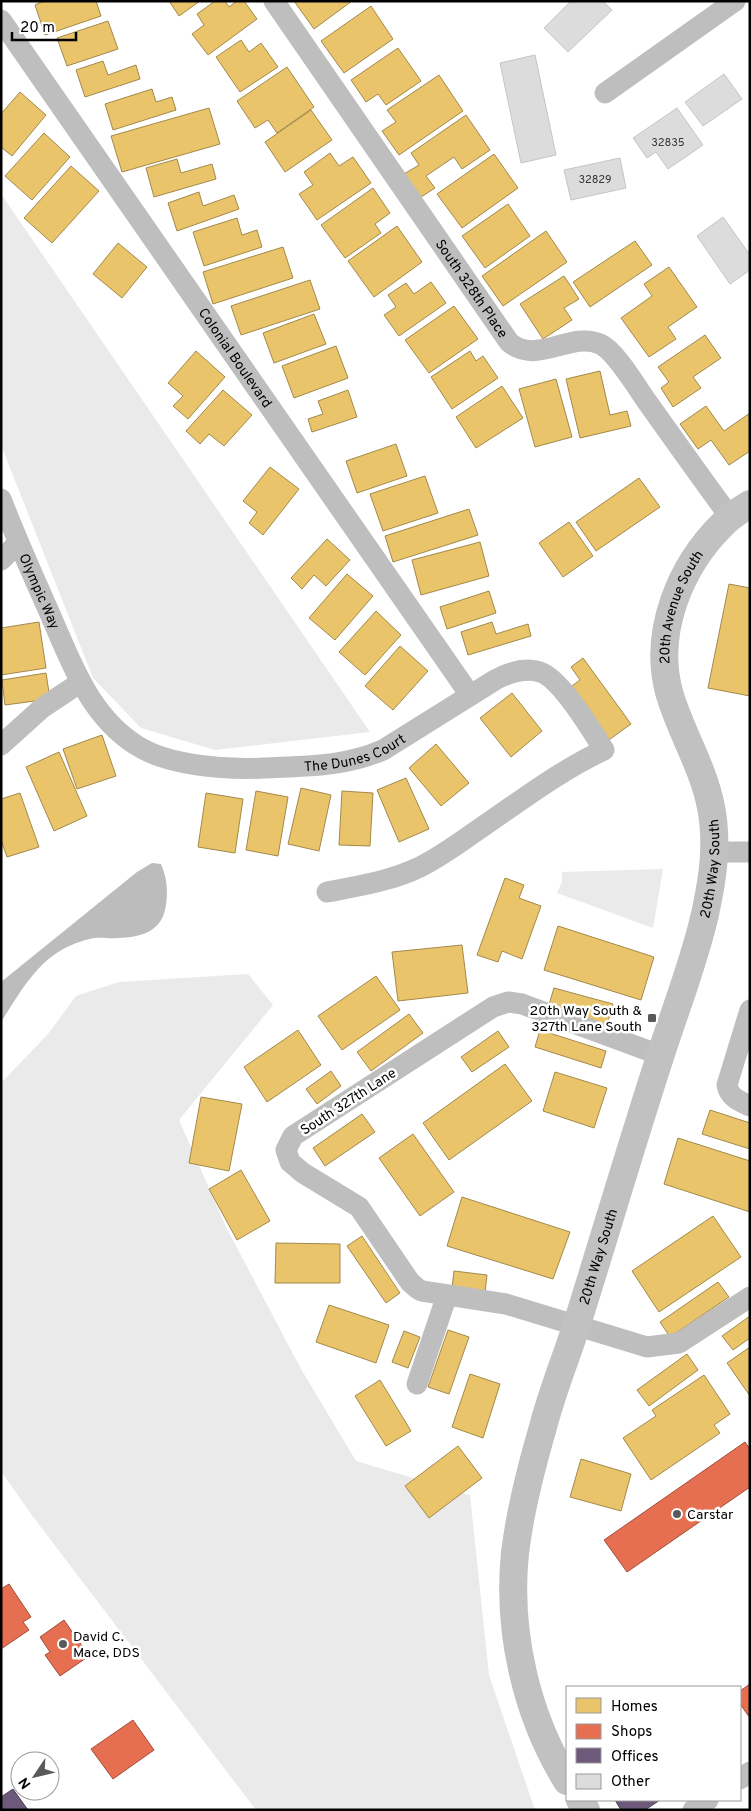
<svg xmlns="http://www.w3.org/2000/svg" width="751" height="1811" font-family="Overpass,sans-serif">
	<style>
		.green { fill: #eaeaea }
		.water { fill: #bcbcbc }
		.homes { fill: #e9c46a; stroke: #a3894a }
		.shops { fill: #e76f51; stroke: #a24e39 }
		.offices { fill: #6d597a; stroke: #4c3e55 }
		.building { fill: #dcdcdc; stroke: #c5c5c5 }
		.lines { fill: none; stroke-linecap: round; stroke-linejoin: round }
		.street { stroke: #bebebe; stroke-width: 21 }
		.secondary { stroke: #c1c1c1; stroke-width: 28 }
		.poi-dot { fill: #595959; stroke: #fff; stroke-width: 2 }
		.labels { text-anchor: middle; stroke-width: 5; stroke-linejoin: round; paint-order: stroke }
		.number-label { font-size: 11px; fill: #373737 }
		.street-label { font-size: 14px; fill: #000; stroke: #fff }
		.poi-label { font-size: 14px; fill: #000; stroke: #fff; text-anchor: start }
	</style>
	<rect width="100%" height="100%" fill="#fff"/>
	<g class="green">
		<path d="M1 194 370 732 215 750 141 728 93 678 1 445Z"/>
		<path d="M663 869 653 928 557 893 562 882V872Z"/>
		<path d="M248 974 273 1005 179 1120 226 1227 301 1369 356 1461 470 1495 489 1675 535 1810H256L31 1514 1 1471V1083L48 1034 76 996 119 982Z"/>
	</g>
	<path class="water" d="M152 863 161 864C167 878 168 890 166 905 162 932 142 937 118 938 110 939 102 937 95 938 86 939 73 944 65 948 35 964 19 994 1 1022V982L137 872Z"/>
	<g class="homes">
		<path d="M44 1H96L101 16 45 35 35 5Z"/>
		<path d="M169 1H200L179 16Z"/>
		<path d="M215 1H225L229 7 237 1H244L257 19 208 55 192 34 204 25 197 14Z"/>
		<path d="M294 1H352L314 29Z"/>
		<path d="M371 6 393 39 344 73 321 41Z"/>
		<path d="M108 21 118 49 67 66 57 38Z"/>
		<path d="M241 40 249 52 261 43 278 67 240 92 216 57Z"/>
		<path d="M398 48 421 81 386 105 378 94 366 102 351 80Z"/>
		<path d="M103 61 108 75 136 65 140 79 85 97 76 70Z"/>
		<path d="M287 67 314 107 277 133 268 120 255 128 237 101Z"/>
		<path d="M439 75 463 111 399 155 382 131 396 122 387 110Z"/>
		<path d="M152 89 156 102 172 97 176 110 113 130 105 104Z"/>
		<path d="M20 92 46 115 12 156 1 147V114Z"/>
		<path d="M209 108 220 144 122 172 111 136Z"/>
		<path d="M311 110 332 140 285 172 265 142Z"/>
		<path d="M466 115 490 150 462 169 454 157 426 176 435 188 421 197 404 174 419 165 411 153Z"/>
		<path d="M44 133 70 157 32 200 5 176Z"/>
		<path d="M330 153 339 166 353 157 371 183 317 220 299 194 313 185 304 172Z"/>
		<path d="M494 154 518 188 462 228 437 194Z"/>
		<path d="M177 159 181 173 212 164 216 179 154 197 146 168Z"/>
		<path d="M71 166 99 191 52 243 24 218Z"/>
		<path d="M373 188 390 213 375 224 381 233 345 258 321 225Z"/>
		<path d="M199 192 203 206 234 195 239 209 177 231 168 203Z"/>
		<path d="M508 204 530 236 485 268 462 236Z"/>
		<path d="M237 218 242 235 257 230 262 247 204 266 193 232Z"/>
		<path d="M397 226 422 262 374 297 348 261Z"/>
		<path d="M546 231 567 262 503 306 482 276Z"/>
		<path d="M635 241 652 265 590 307 573 282Z"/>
		<path d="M118 243 147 267 122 298 93 274Z"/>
		<path d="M283 247 293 278 213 304 203 272Z"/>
		<path d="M669 267 697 307 668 327 676 339 649 357 621 318 652 296 644 284Z"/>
		<path d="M564 276 579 299 564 308 572 320 543 339 520 304Z"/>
		<path d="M310 280 320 309 241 335 231 306Z"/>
		<path d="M431 282 446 303 399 336 384 315 396 307 388 295 406 283 414 294Z"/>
		<path d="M454 306 478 339 429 373 405 340Z"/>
		<path d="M314 314 326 344 274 363 263 333Z"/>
		<path d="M705 335 721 358 693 377 701 388 673 407 661 388 669 382 658 367Z"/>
		<path d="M336 346 348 378 294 398 282 366Z"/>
		<path d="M196 351 225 377 188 419 173 406 183 396 168 383Z"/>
		<path d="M470 351 476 361 483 356 498 378 452 409 431 377Z"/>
		<path d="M600 371 610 415 627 411 631 426 580 438 566 379Z"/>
		<path d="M556 379 572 437 535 447 519 389Z"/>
		<path d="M502 386 523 418 476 448 456 417Z"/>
		<path d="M223 390 252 415 224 446 209 434 200 444 186 431Z"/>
		<path d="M348 390 357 417 312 432 308 419 323 414 318 401Z"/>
		<path d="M706 406 724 431 750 413V451L729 465 711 440 698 449 680 424Z"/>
		<path d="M396 444 407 476 357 493 346 461Z"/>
		<path d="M270 467 299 489 263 535 249 523 257 512 243 501Z"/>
		<path d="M425 476 438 513 383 531 370 494Z"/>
		<path d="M639 478 660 507 596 551 576 522Z"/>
		<path d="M469 509 478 535 393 562 385 536Z"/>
		<path d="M569 522 593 556 563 577 539 543Z"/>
		<path d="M327 539 350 560 326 586 314 575 302 589 291 578Z"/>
		<path d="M480 542 489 576 421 595 412 560Z"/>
		<path d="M347 574 373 596 335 640 309 618Z"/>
		<path d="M729 584 750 588V696L708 688Z"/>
		<path d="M489 591 496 613 447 629 440 607Z"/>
		<path d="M376 611 401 635 365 675 339 652Z"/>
		<path d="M39 622 46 668 1 675V628Z"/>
		<path d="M492 622 496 634 528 624 531 636 468 655 461 632Z"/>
		<path d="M400 646 428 671 393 710 365 686Z"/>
		<path d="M583 658 631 724 606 742 568 689 580 680 571 667Z"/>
		<path d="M46 673 50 699 5 705 2 680Z"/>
		<path d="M512 693 542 731 511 757 480 718Z"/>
		<path d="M102 735 116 776 77 789 63 749Z"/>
		<path d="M436 744 469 783 441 806 409 768Z"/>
		<path d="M59 752 87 816 54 831 26 767Z"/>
		<path d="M406 778 429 829 399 842 377 790Z"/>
		<path d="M301 788 331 795 319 851 288 844Z"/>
		<path d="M256 791 288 797 278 856 246 850Z"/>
		<path d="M342 791 373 793 370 846 339 845Z"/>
		<path d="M20 793 39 847 7 857 1 840V799Z"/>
		<path d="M206 793 243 799 235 853 198 847Z"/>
		<path d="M505 878 524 885 519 898 541 906 522 959 502 951 498 962 477 955Z"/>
		<path d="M558 926 654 957 641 1000 544 970Z"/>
		<path d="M462 945 468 993 398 1001 392 952Z"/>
		<path d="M376 976 400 1010 342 1050 318 1016Z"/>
		<path d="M554 988 613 1004 607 1025 548 1008Z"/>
		<path d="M409 1014 423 1033 371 1071 357 1052Z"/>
		<path d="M298 1030 321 1065 267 1102 244 1067Z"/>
		<path d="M540 1030 606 1051 601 1068 535 1047Z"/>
		<path d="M498 1031 509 1047 472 1072 461 1057Z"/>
		<path d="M505 1064 532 1101 449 1160 423 1123Z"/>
		<path d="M331 1071 341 1086 317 1104 306 1089Z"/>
		<path d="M555 1072 607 1088 594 1128 543 1111Z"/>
		<path d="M201 1097 242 1104 229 1171 189 1163Z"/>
		<path d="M710 1110 750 1123V1149L702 1134Z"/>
		<path d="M362 1114 375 1132 325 1166 313 1148Z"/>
		<path d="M413 1134 454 1192 420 1216 379 1158Z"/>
		<path d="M678 1138 750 1161V1212L664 1184Z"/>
		<path d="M241 1170 270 1221 237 1240 209 1189Z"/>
		<path d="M462 1197 570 1232 553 1279 447 1246Z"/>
		<path d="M713 1216 741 1257 659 1312 632 1271Z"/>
		<path d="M362 1236 400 1293 386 1303 347 1246Z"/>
		<path d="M276 1243 340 1244V1283H275Z"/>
		<path d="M454 1271 487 1275 485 1292 452 1288Z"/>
		<path d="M718 1282 729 1297 670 1337 660 1322Z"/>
		<path d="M329 1305 389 1325 376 1363 316 1342Z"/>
		<path d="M750 1316V1338L733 1350 722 1336Z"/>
		<path d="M448 1330 469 1337 449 1394 428 1387Z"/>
		<path d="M404 1331 420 1337 408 1368 392 1362Z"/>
		<path d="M750 1347V1396L727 1363Z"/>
		<path d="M687 1354 698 1370 649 1406 637 1390Z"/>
		<path d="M470 1374 500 1384 483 1438 452 1427Z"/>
		<path d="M704 1375 730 1414 714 1425 720 1433 651 1480 623 1438 656 1416 652 1410Z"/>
		<path d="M380 1380 411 1431 386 1446 355 1396Z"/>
		<path d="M458 1446 482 1478 429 1518 405 1486Z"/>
		<path d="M581 1459 631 1474 621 1511 570 1497Z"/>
	</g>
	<g class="shops">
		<path d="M745 1442 750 1449V1487L627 1572 604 1540Z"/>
		<path d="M9 1584 31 1617 23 1622 29 1630 1 1649V1589Z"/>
		<path d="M64 1620 89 1656 60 1676 45 1655 50 1652 40 1637Z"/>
		<path d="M750 1684V1718L740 1704V1691Z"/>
		<path d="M133 1720 154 1750 113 1779 91 1749Z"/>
	</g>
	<g class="offices">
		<path d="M13 1789 28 1810H1V1797Z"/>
		<path d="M615 1800H660L645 1810H621Z"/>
	</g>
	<g class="building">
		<path d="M571 1H603L612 10 568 52 544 28Z"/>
		<path d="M535 55 556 155 521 163 500 63Z"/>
		<path d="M724 74 742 99 703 126 685 102Z"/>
		<path d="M677 108 703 145 668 169 656 152 647 158 633 138Z"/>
		<path d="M620 158 626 188 571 200 564 170Z"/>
		<path d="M723 217 750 255V270L730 284 697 236Z"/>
	</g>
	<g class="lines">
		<g class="street">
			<path id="s1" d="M274 1 509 342C536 366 570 331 600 344 616 351 637 388 648 403 675 441 702 479 730 517"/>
			<path id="s2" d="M1 20 470 695"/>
			<path d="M605 93 735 1"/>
			<path id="s3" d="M1 499C16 538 33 576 50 614 71 662 89 715 136 745 168 766 227 770 264 768 306 766 344 767 383 750L495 680C508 673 526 667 540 672 560 678 593 732 604 750 557 772 515 805 472 834 455 846 438 858 420 867 391 881 359 886 327 892"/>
			<path d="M1 560 18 543"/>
			<path d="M1 745 42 708 81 682"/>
			<path d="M715 852H750"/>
			<path d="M750 1010 727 1085C729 1097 739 1101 750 1106"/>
			<path d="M660 1055 522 1004 508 1002 493 1007 293 1136 286 1150 290 1162 303 1173 359 1207 410 1282 418 1289 422 1291 506 1304 647 1347 679 1343 750 1297"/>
			<path d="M417 1384 447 1295"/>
			<path d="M740 1779 750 1772"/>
			<path d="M693 1810 708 1800"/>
		</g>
		<g class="secondary">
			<path id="s4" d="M567 1781C526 1715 507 1631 515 1553 520 1511 531 1468 543 1427 552 1392 566 1358 577 1324 605 1235 631 1146 660 1057 675 1010 694 963 705 914 713 878 718 843 711 807 703 766 680 731 669 692 653 632 680 566 723 524 731 516 740 510 750 504"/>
			<path d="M580 1800 586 1810"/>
		</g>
	</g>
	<g class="poi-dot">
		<rect x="647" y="1013" width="10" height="10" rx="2.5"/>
		<circle cx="677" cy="1514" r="5"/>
		<circle cx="63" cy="1644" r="5"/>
	</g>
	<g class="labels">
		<g class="number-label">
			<text x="668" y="146">32835</text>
			<text x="595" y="183">32829</text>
		</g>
		<g class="street-label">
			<text dy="5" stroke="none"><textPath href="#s1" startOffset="349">South 328th Place</textPath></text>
			<text dy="5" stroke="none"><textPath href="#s2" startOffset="411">Colonial Boulevard</textPath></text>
			<text dy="5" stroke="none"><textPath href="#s3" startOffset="100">Olympic Way</textPath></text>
			<text dy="5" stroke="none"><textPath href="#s4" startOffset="1224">20th Avenue South</textPath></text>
			<text dy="5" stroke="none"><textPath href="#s3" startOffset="509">The Dunes Court</textPath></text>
			<text dy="5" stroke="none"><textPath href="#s4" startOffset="951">20th Way South</textPath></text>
			<text transform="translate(348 1101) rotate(-33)" y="5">South 327th Lane</text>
			<text dy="5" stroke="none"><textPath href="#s4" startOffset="546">20th Way South</textPath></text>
		</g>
		<g class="poi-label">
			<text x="642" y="1015" text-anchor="end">20th Way South &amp;<tspan x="642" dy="16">327th Lane South</tspan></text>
			<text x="687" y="1519">Carstar</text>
			<text x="73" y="1641">David C.<tspan x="73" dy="16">Mace, DDS</tspan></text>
		</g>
	</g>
	<rect width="751" height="1811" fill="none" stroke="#000000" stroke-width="5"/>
	<rect x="566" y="1686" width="175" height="115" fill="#ffffff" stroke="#999999"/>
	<rect x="576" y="1698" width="25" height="15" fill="#e9c46a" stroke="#999999"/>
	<text x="611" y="1711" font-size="15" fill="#000000">Homes</text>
	<rect x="576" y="1724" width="25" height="15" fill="#e76f51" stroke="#999999"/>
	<text x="611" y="1736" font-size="15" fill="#000000">Shops</text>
	<rect x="576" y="1748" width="25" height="15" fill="#6d597a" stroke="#999999"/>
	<text x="611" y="1761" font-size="15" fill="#000000">Offices</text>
	<rect x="576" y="1774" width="25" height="15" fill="#dcdcdc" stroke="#999999"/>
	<text x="611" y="1786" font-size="15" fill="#000000">Other</text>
	<g transform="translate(35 1776) rotate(235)"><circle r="24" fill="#ffffff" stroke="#999999"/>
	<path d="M0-4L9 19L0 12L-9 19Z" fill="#595959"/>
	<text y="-8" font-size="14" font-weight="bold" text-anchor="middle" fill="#000000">N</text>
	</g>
	<path d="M12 32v8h64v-8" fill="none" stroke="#000000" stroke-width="2.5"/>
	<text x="20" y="32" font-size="15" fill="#000000" stroke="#ffffff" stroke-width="4" paint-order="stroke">20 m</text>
</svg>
